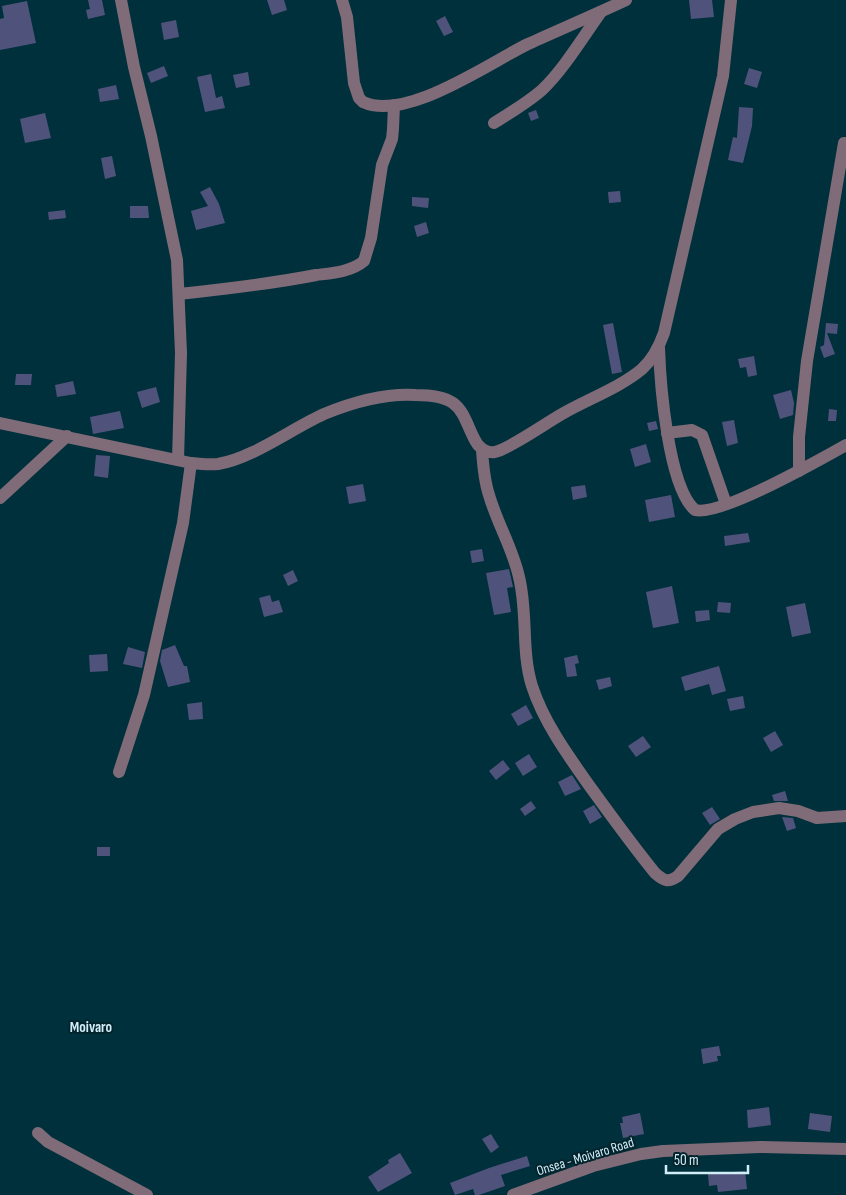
<svg xmlns="http://www.w3.org/2000/svg" width="846" height="1195" font-family="'Sofia Sans Condensed',sans-serif">
	<style>
		.building { fill: #4f537c }
		.lines { fill: none; stroke-linecap: round; stroke-linejoin: round }
		.minor { stroke: #7f6c78; stroke-width: 12 }
		.labels { text-anchor: middle; stroke-width: 4; stroke-linejoin: round; paint-order: stroke }
		.street-label { font-size: 14px; fill: #d1eef8; stroke: #04242d }
		.neighbourhood-label { font-size: 15px; font-weight: bold; fill: #d1eef8; stroke: #04242d }
	</style>
	<rect width="100%" height="100%" fill="#00303b"/>
	<g class="building">
		<path d="M88 0H102L105 15 88 19 86 10 90 9Z"/>
		<path d="M267 0H284L287 10 272 15Z"/>
		<path d="M689 0H712L714 17 691 19Z"/>
		<path d="M27 1 36 43 0 50V19L4 18 2 6Z"/>
		<path d="M445 16 453 32 444 36 436 21Z"/>
		<path d="M176 20 179 37 164 40 161 23Z"/>
		<path d="M164 66 168 76 151 83 147 73Z"/>
		<path d="M749 68 762 72 757 88 744 84Z"/>
		<path d="M248 72 250 85 236 88 233 75Z"/>
		<path d="M211 74 216 98 222 96 225 108 205 112 197 77Z"/>
		<path d="M116 85 119 99 100 102 98 89Z"/>
		<path d="M739 107 753 108 752 126 743 163 728 160 733 137 737 138Z"/>
		<path d="M536 110 539 118 531 121 528 113Z"/>
		<path d="M45 113 51 138 25 143 20 119Z"/>
		<path d="M112 156 116 176 105 179 101 158Z"/>
		<path d="M210 187 219 204 225 223 196 230 191 211 208 206 200 192Z"/>
		<path d="M620 191 621 202 609 203 608 192Z"/>
		<path d="M412 197 429 198 428 208 412 206Z"/>
		<path d="M130 206H148L149 218H130Z"/>
		<path d="M65 210 66 218 49 220 48 212Z"/>
		<path d="M426 222 429 233 417 237 414 226Z"/>
		<path d="M613 323 622 372 612 374 603 325Z"/>
		<path d="M826 323 838 324 837 334 827 333 835 354 824 358 820 347 824 345Z"/>
		<path d="M754 356 757 375 748 377 746 367 740 368 738 359Z"/>
		<path d="M16 374H32L31 385H15Z"/>
		<path d="M73 381 76 394 57 397 55 385Z"/>
		<path d="M156 387 160 402 142 408 137 392Z"/>
		<path d="M791 390 794 403 793 415 780 419 773 395Z"/>
		<path d="M829 409 837 410 836 421H828Z"/>
		<path d="M120 411 124 428 93 434 90 417Z"/>
		<path d="M734 420 738 443 727 446 722 422Z"/>
		<path d="M656 421 658 429 649 431 647 423Z"/>
		<path d="M646 444 651 462 635 467 630 449Z"/>
		<path d="M96 455 110 456 108 478 94 476Z"/>
		<path d="M363 484 366 501 349 504 346 487Z"/>
		<path d="M585 485 587 497 573 500 571 487Z"/>
		<path d="M671 495 675 517 649 522 645 500Z"/>
		<path d="M748 533 750 542 725 546 724 536Z"/>
		<path d="M482 549 484 561 472 563 470 551Z"/>
		<path d="M509 569 513 587 507 588 511 612 494 615 486 573Z"/>
		<path d="M293 570 298 581 288 586 283 575Z"/>
		<path d="M672 586 679 623 653 628 646 592Z"/>
		<path d="M270 595 272 602 279 600 283 612 264 617 259 598Z"/>
		<path d="M718 602 731 603 730 613 717 612Z"/>
		<path d="M805 603 811 633 792 637 786 607Z"/>
		<path d="M709 610 710 620 696 622 695 611Z"/>
		<path d="M175 645 184 666H187L190 682 168 687 160 661 162 650Z"/>
		<path d="M128 647 145 652 142 668 123 664Z"/>
		<path d="M107 654 108 671 90 672 89 655Z"/>
		<path d="M577 655 579 663 575 664 577 676 567 677 564 658Z"/>
		<path d="M719 666 726 691 712 695 709 684 685 691 681 677Z"/>
		<path d="M610 677 612 686 599 690 596 680Z"/>
		<path d="M743 696 745 708 730 711 727 699Z"/>
		<path d="M202 702 203 719 189 720 187 704Z"/>
		<path d="M526 705 533 718 518 726 511 714Z"/>
		<path d="M775 731 783 745 771 752 763 738Z"/>
		<path d="M643 736 651 747 636 757 628 746Z"/>
		<path d="M529 754 537 767 523 776 515 763Z"/>
		<path d="M503 760 510 769 496 780 489 771Z"/>
		<path d="M572 775 581 789 565 796 558 782Z"/>
		<path d="M785 791 788 801H774L772 795Z"/>
		<path d="M531 801 536 808 525 816 520 809Z"/>
		<path d="M594 805 602 817 590 824 583 811Z"/>
		<path d="M712 807 720 819 710 825 702 813Z"/>
		<path d="M782 817 793 818 796 828 787 831Z"/>
		<rect x="97" y="847" width="13" height="9"/>
		<path d="M719 1046 721 1056H717L718 1061 703 1064 701 1049Z"/>
		<path d="M769 1107 771 1125 748 1128 747 1110Z"/>
		<path d="M640 1113 644 1134 623 1138 620 1123H623L622 1117Z"/>
		<path d="M810 1113 832 1116 830 1132 808 1129Z"/>
		<path d="M491 1134 499 1147 491 1153 482 1139Z"/>
		<path d="M400 1153 412 1173 378 1192 368 1177 389 1163 388 1160Z"/>
		<path d="M527 1156 530 1166 501 1175 505 1186 479 1195H475L473 1189 455 1195 450 1183 489 1168Z"/>
		<path d="M745 1171 747 1189 718 1192 717 1185 709 1186 708 1174Z"/>
	</g>
	<g class="lines">
		<g class="minor">
			<path d="M121 0 134 67 151 136 177 260 181 353 178 460"/>
			<path d="M342 0 347 17 354 83 359 98 363 102C406 122 489 63 528 44 561 29 594 15 626 0"/>
			<path d="M494 123C510 113 527 103 542 90 564 69 583 37 601 12"/>
			<path d="M179 294C225 289 271 284 316 275 332 273 351 272 364 261L371 238 382 165 392 139 393 129 394 105"/>
			<path d="M659 347C660 382 668 487 695 510 719 517 821 459 846 445"/>
			<path d="M0 423 191 463C200 464 209 465 218 464 253 458 291 429 324 414 353 402 385 393 416 395 428 395 443 396 453 403 466 412 469 433 478 445 483 450 487 453 495 452 511 448 546 423 562 414 586 400 621 387 642 369 653 359 659 347 664 333L723 76 731 0"/>
			<path d="M667 433 692 430 702 435 726 504"/>
			<path d="M482 450C483 465 484 480 489 495 497 523 513 549 519 577 528 613 521 651 532 686 544 723 569 757 591 788 612 817 633 846 655 873 664 881 668 883 678 876L718 829 735 819 753 812 779 808 798 811 817 818 846 816"/>
			<path d="M799 471V437L807 361 844 143"/>
			<path d="M0 498 67 436"/>
			<path d="M119 772 144 695 183 523 191 463"/>
			<path d="M38 1133 48 1142 147 1195"/>
			<path d="M513 1195 593 1166 641 1154 663 1151 760 1147 846 1149"/>
		</g>
	</g>
	<g class="labels">
		<g class="street-label">
			<text transform="translate(585 1156) rotate(-17)" y="5">Onsea - Moivaro Road</text>
		</g>
		<g class="neighbourhood-label">
			<text x="91" y="1032">Moivaro</text>
		</g>
	</g>
	<path d="M666 1165v8h82v-8" fill="none" stroke="#d1eef8" stroke-width="2.5"/>
	<text x="674" y="1165" font-size="15" fill="#d1eef8" stroke="#04242d" stroke-width="4" paint-order="stroke">50 m</text>
</svg>
